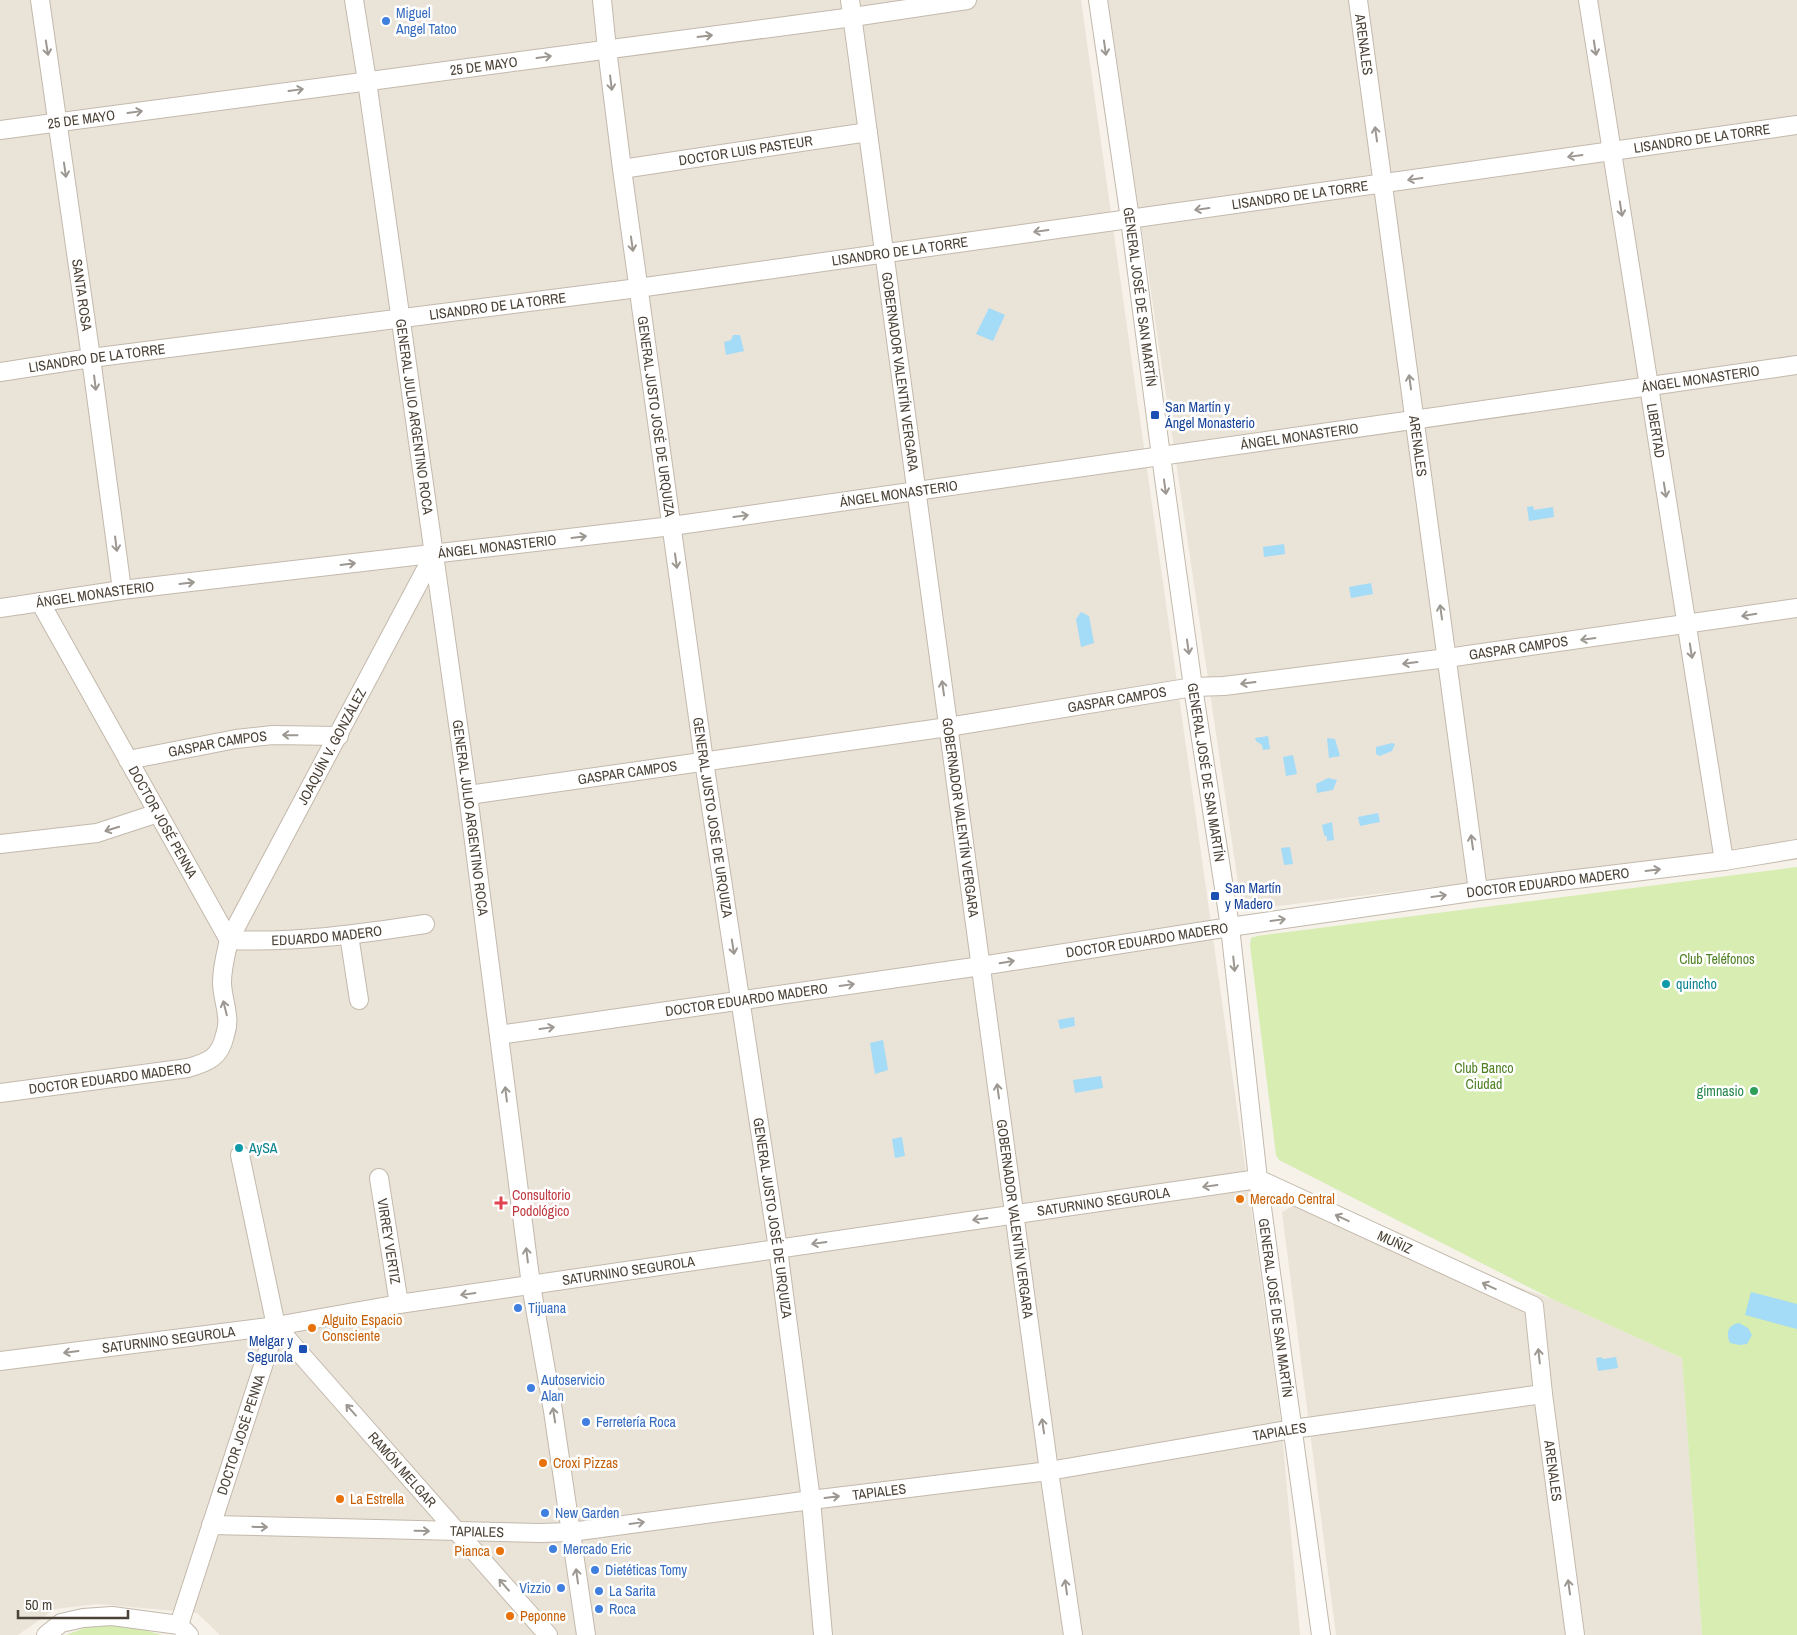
<svg xmlns="http://www.w3.org/2000/svg" width="1797" height="1635" font-family="'Archivo Narrow',sans-serif">
	<style>
		.residential { fill: #eae3d8 }
		.green { fill: #d7edb1 }
		.water { fill: #a4dbf6 }
		.lines { fill: none; stroke-linecap: round; stroke-linejoin: round }
		.minor-casing { stroke: #c3b9ac; stroke-width: 20 }
		.minor { stroke: #fff; stroke-width: 18 }
		.oneway { stroke: #9c9791 }
		.shop-dot { fill: #3f7fe0; stroke: #fff; stroke-width: 2 }
		.transit-dot { fill: #1a4fb4; stroke: #fff; stroke-width: 2 }
		.culture-dot { fill: #0f9aa8; stroke: #fff; stroke-width: 2 }
		.leisure-dot { fill: #2e9e5b; stroke: #fff; stroke-width: 2 }
		.food-dot { fill: #e8710a; stroke: #fff; stroke-width: 2 }
		.health-dot { fill: #e0444e; stroke: #fff; stroke-width: 2 }
		.labels { text-anchor: middle; stroke-width: 5; stroke-linejoin: round; paint-order: stroke }
		.shop-label { font-size: 14px; fill: #366cbe; stroke: #fff; text-anchor: start }
		.street-label { font-size: 14px; fill: #4b4237; stroke: #fff }
		.transit-label { font-size: 14px; fill: #164399; stroke: #fff; text-anchor: start }
		.park-label { font-size: 14px; fill: #508225; stroke: #fff }
		.culture-label { font-size: 14px; fill: #0d838f; stroke: #fff; text-anchor: start }
		.leisure-label { font-size: 14px; fill: #27864d; stroke: #fff; text-anchor: end }
		.health-label { font-size: 14px; fill: #be3a42; stroke: #fff; text-anchor: start }
		.food-label { font-size: 14px; fill: #c56008; stroke: #fff; text-anchor: start }
	</style>
	<rect width="100%" height="100%" fill="#f6f2ea"/>
	<g class="residential">
		<path d="M0 0H1081L1281 1421 1300 1635H220L197 1613 98 1604 55 1609 18 1635H0Z"/>
		<path d="M1108 0H1797V840L1737 850 1254 909 1241 903Z"/>
		<path d="M1293 1206 1552 1299 1682 1358 1702 1635H1336L1282 1212Z"/>
	</g>
	<g class="green">
		<path d="M1797 867V1635H1702L1682 1358 1552 1299 1279 1160 1276 1155 1250 945 1251 938 1257 936Z"/>
		<path d="M113 1624 137 1628 162 1635H66L90 1626Z"/>
	</g>
	<g class="water">
		<path d="M989 308 1005 315 993 341 976 334Z"/>
		<path d="M733 335H740L744 351 726 355 724 342 731 340Z"/>
		<path d="M1533 506 1534 510 1553 507 1554 517 1529 521 1527 507Z"/>
		<path d="M1284 544 1285 554 1264 557 1263 547Z"/>
		<path d="M1371 583 1373 594 1351 598 1349 587Z"/>
		<path d="M1081 612 1089 616 1094 643 1081 647 1076 619Z"/>
		<path d="M1268 736 1270 749 1263 750 1262 745 1256 741 1255 738Z"/>
		<path d="M1327 738 1335 739 1340 756 1329 758Z"/>
		<path d="M1392 743 1395 744 1392 751 1380 756 1376 754V747Z"/>
		<path d="M1293 755 1297 774 1286 776 1283 757Z"/>
		<path d="M1328 778 1337 780 1333 790 1317 793 1316 784Z"/>
		<path d="M1378 813 1380 822 1360 826 1358 817Z"/>
		<path d="M1332 822 1334 840 1327 841V837L1324 835 1322 825Z"/>
		<path d="M1290 847 1293 864 1284 865 1281 848Z"/>
		<path d="M1074 1017 1075 1026 1060 1029 1058 1020Z"/>
		<path d="M883 1040 888 1070 875 1074 870 1043Z"/>
		<path d="M1101 1076 1103 1088 1075 1093 1073 1080Z"/>
		<path d="M902 1137 905 1156 895 1158 892 1139Z"/>
		<path d="M1751 1292 1797 1304V1329L1745 1315Z"/>
		<path d="M1739 1323 1748 1328 1752 1335 1747 1344 1740 1345 1730 1343C1726 1334 1727 1325 1739 1323Z"/>
		<path d="M1601 1357 1603 1359 1616 1357 1618 1368 1598 1371 1596 1358Z"/>
	</g>
	<g class="lines">
		<defs>
			<g id="minor">
				<path id="s1" d="M40 0 91 358 122 590"/>
				<path id="s2" d="M354 0 367 81 468 795 531 1285 553 1411 586 1635"/>
				<path id="s3" d="M602 0 607 49 622 169 704 761 778 1249 811 1500 823 1635"/>
				<path id="s4" d="M850 0 1049 1471 1073 1635"/>
				<path id="s5" d="M1098 0 1130 219 1161 456 1193 687 1230 927 1258 1179 1321 1635"/>
				<path id="s6" d="M1358 0 1478 891"/>
				<path id="s7" d="M1588 0 1724 861"/>
				<path id="s8" d="M0 130 853 17 967 0"/>
				<path id="s9" d="M622 169 868 132"/>
				<path id="s10" d="M0 372 91 358 638 288 1797 125"/>
				<path id="s11" d="M40 602 229 940"/>
				<path id="s12" d="M0 608 122 590 672 526 1797 365"/>
				<path id="s13" d="M128 760 236 739 273 735 339 736"/>
				<path id="s14" d="M468 795 948 727 1193 687 1224 686 1447 658 1797 608"/>
				<path d="M0 844 97 833 158 813"/>
				<path d="M349 935 359 1000"/>
				<path id="s15" d="M229 940C294 943 360 934 425 924"/>
				<path id="s16" d="M499 1035 981 966 1230 927 1478 891 1724 861 1797 849"/>
				<path id="s17" d="M0 1093 188 1068C208 1062 220 1058 225 1035 227 1029 228 1022 227 1016 226 1004 222 994 222 982 222 968 226 953 229 940L434 554"/>
				<path id="s18" d="M379 1178 399 1304"/>
				<path id="s19" d="M276 1326 548 1635"/>
				<path id="s20" d="M0 1361 276 1326 399 1304 1258 1179 1534 1306 1543 1394 1575 1635"/>
				<path id="s21" d="M211 1525 540 1533 571 1532 811 1500 1049 1471 1293 1429 1543 1394"/>
				<path id="s22" d="M179 1625 276 1326 240 1155"/>
				<path d="M46 1635 61 1623 83 1618 112 1616 179 1625 189 1635"/>
			</g>
		</defs>
		<use href="#minor" class="minor-casing"/>
		<use href="#minor" class="minor"/>
	</g>
	<defs><path id="oneway-shaft" d="M-6 0H5M1.5-3L5.5 0L1.5 3" fill="none" stroke-width="1.6" stroke-linecap="round" stroke-linejoin="round" transform="scale(1.25)"/></defs>
	<g class="oneway">
		<use href="#oneway-shaft" transform="translate(705 36) rotate(-7)"/>
		<use href="#oneway-shaft" transform="translate(47 48) rotate(81)"/>
		<use href="#oneway-shaft" transform="translate(1105 48) rotate(82)"/>
		<use href="#oneway-shaft" transform="translate(1595 48) rotate(81)"/>
		<use href="#oneway-shaft" transform="translate(544 57) rotate(-8)"/>
		<use href="#oneway-shaft" transform="translate(611 83) rotate(83)"/>
		<use href="#oneway-shaft" transform="translate(296 90) rotate(-8)"/>
		<use href="#oneway-shaft" transform="translate(135 112) rotate(-8)"/>
		<use href="#oneway-shaft" transform="translate(1376 134) rotate(-98)"/>
		<use href="#oneway-shaft" transform="translate(1575 156) rotate(172)"/>
		<use href="#oneway-shaft" transform="translate(65 170) rotate(82)"/>
		<use href="#oneway-shaft" transform="translate(1415 179) rotate(172)"/>
		<use href="#oneway-shaft" transform="translate(1202 209) rotate(172)"/>
		<use href="#oneway-shaft" transform="translate(1621 209) rotate(81)"/>
		<use href="#oneway-shaft" transform="translate(1041 231) rotate(172)"/>
		<use href="#oneway-shaft" transform="translate(632 244) rotate(82)"/>
		<use href="#oneway-shaft" transform="translate(1410 382) rotate(-98)"/>
		<use href="#oneway-shaft" transform="translate(95 383) rotate(83)"/>
		<use href="#oneway-shaft" transform="translate(1165 487) rotate(82)"/>
		<use href="#oneway-shaft" transform="translate(1665 490) rotate(81)"/>
		<use href="#oneway-shaft" transform="translate(741 516) rotate(-8)"/>
		<use href="#oneway-shaft" transform="translate(579 537) rotate(-7)"/>
		<use href="#oneway-shaft" transform="translate(116 544) rotate(83)"/>
		<use href="#oneway-shaft" transform="translate(676 561) rotate(82)"/>
		<use href="#oneway-shaft" transform="translate(348 564) rotate(-7)"/>
		<use href="#oneway-shaft" transform="translate(187 583) rotate(-7)"/>
		<use href="#oneway-shaft" transform="translate(1441 612) rotate(-98)"/>
		<use href="#oneway-shaft" transform="translate(1749 615) rotate(171)"/>
		<use href="#oneway-shaft" transform="translate(1588 639) rotate(172)"/>
		<use href="#oneway-shaft" transform="translate(1188 647) rotate(82)"/>
		<use href="#oneway-shaft" transform="translate(1691 651) rotate(81)"/>
		<use href="#oneway-shaft" transform="translate(1410 663) rotate(173)"/>
		<use href="#oneway-shaft" transform="translate(1248 683) rotate(173)"/>
		<use href="#oneway-shaft" transform="translate(943 688) rotate(-98)"/>
		<use href="#oneway-shaft" transform="translate(290 735) rotate(-179)"/>
		<use href="#oneway-shaft" transform="translate(112 829) rotate(163)"/>
		<use href="#oneway-shaft" transform="translate(1472 842) rotate(-98)"/>
		<use href="#oneway-shaft" transform="translate(1653 870) rotate(-7)"/>
		<use href="#oneway-shaft" transform="translate(1439 896) rotate(-8)"/>
		<use href="#oneway-shaft" transform="translate(1278 920) rotate(-8)"/>
		<use href="#oneway-shaft" transform="translate(733 947) rotate(81)"/>
		<use href="#oneway-shaft" transform="translate(1007 962) rotate(-9)"/>
		<use href="#oneway-shaft" transform="translate(1234 964) rotate(84)"/>
		<use href="#oneway-shaft" transform="translate(847 985) rotate(-8)"/>
		<use href="#oneway-shaft" transform="translate(225 1008) rotate(-104)"/>
		<use href="#oneway-shaft" transform="translate(547 1028) rotate(-8)"/>
		<use href="#oneway-shaft" transform="translate(998 1091) rotate(-98)"/>
		<use href="#oneway-shaft" transform="translate(506 1094) rotate(-97)"/>
		<use href="#oneway-shaft" transform="translate(1210 1186) rotate(172)"/>
		<use href="#oneway-shaft" transform="translate(1342 1218) rotate(-155)"/>
		<use href="#oneway-shaft" transform="translate(980 1219) rotate(172)"/>
		<use href="#oneway-shaft" transform="translate(819 1243) rotate(172)"/>
		<use href="#oneway-shaft" transform="translate(527 1255) rotate(-97)"/>
		<use href="#oneway-shaft" transform="translate(1489 1286) rotate(-155)"/>
		<use href="#oneway-shaft" transform="translate(468 1294) rotate(172)"/>
		<use href="#oneway-shaft" transform="translate(71 1352) rotate(173)"/>
		<use href="#oneway-shaft" transform="translate(1539 1356) rotate(-96)"/>
		<use href="#oneway-shaft" transform="translate(351 1410) rotate(-132)"/>
		<use href="#oneway-shaft" transform="translate(554 1415) rotate(-99)"/>
		<use href="#oneway-shaft" transform="translate(1043 1426) rotate(-98)"/>
		<use href="#oneway-shaft" transform="translate(832 1497) rotate(-7)"/>
		<use href="#oneway-shaft" transform="translate(637 1523) rotate(-8)"/>
		<use href="#oneway-shaft" transform="translate(260 1527) rotate(1)"/>
		<use href="#oneway-shaft" transform="translate(422 1531) rotate(1)"/>
		<use href="#oneway-shaft" transform="translate(577 1576) rotate(-98)"/>
		<use href="#oneway-shaft" transform="translate(504 1585) rotate(-131)"/>
		<use href="#oneway-shaft" transform="translate(1066 1587) rotate(-98)"/>
		<use href="#oneway-shaft" transform="translate(1569 1587) rotate(-98)"/>
	</g>
	<g class="shop-dot">
		<circle cx="386" cy="21" r="5"/>
		<circle cx="518" cy="1308" r="5"/>
		<circle cx="531" cy="1388" r="5"/>
		<circle cx="586" cy="1422" r="5"/>
		<circle cx="545" cy="1513" r="5"/>
		<circle cx="553" cy="1549" r="5"/>
		<circle cx="595" cy="1570" r="5"/>
		<circle cx="561" cy="1588" r="5"/>
		<circle cx="599" cy="1591" r="5"/>
		<circle cx="599" cy="1609" r="5"/>
	</g>
	<g class="transit-dot">
		<rect x="1150" y="410" width="10" height="10" rx="2.5"/>
		<rect x="1210" y="891" width="10" height="10" rx="2.5"/>
		<rect x="298" y="1344" width="10" height="10" rx="2.5"/>
	</g>
	<g class="culture-dot">
		<circle cx="1666" cy="984" r="5"/>
		<circle cx="239" cy="1148" r="5"/>
	</g>
	<circle class="leisure-dot" cx="1754" cy="1091" r="5"/>
	<g class="food-dot">
		<circle cx="1240" cy="1199" r="5"/>
		<circle cx="312" cy="1328" r="5"/>
		<circle cx="543" cy="1463" r="5"/>
		<circle cx="340" cy="1499" r="5"/>
		<circle cx="500" cy="1551" r="5"/>
		<circle cx="510" cy="1616" r="5"/>
	</g>
	<path class="health-dot" d="M498.5 1195.5h5v5h5v5h-5v5h-5v-5h-5v-5h5z"/>
	<g class="labels">
		<g class="shop-label">
			<text x="396" y="18">Miguel<tspan x="396" dy="16">Angel Tatoo</tspan></text>
			<text x="528" y="1313">Tijuana</text>
			<text x="541" y="1385">Autoservicio<tspan x="541" dy="16">Alan</tspan></text>
			<text x="596" y="1427">Ferretería Roca</text>
			<text x="555" y="1518">New Garden</text>
			<text x="563" y="1554">Mercado Eric</text>
			<text x="605" y="1575">Dietéticas Tomy</text>
			<text x="551" y="1593" text-anchor="end">Vizzio</text>
			<text x="609" y="1596">La Sarita</text>
			<text x="609" y="1614">Roca</text>
		</g>
		<g class="street-label">
			<text dy="5" stroke="none"><textPath href="#s6" startOffset="45">ARENALES</textPath></text>
			<text dy="5" stroke="none"><textPath href="#s8" startOffset="488">25 DE MAYO</textPath></text>
			<text dy="5" stroke="none"><textPath href="#s8" startOffset="82">25 DE MAYO</textPath></text>
			<text dy="5" stroke="none"><textPath href="#s10" startOffset="1718">LISANDRO DE LA TORRE</textPath></text>
			<text dy="5" stroke="none"><textPath href="#s9" startOffset="125">DOCTOR LUIS PASTEUR</textPath></text>
			<text dy="5" stroke="none"><textPath href="#s10" startOffset="1312">LISANDRO DE LA TORRE</textPath></text>
			<text dy="5" stroke="none"><textPath href="#s10" startOffset="908">LISANDRO DE LA TORRE</textPath></text>
			<text dy="5" stroke="none"><textPath href="#s1" startOffset="298">SANTA ROSA</textPath></text>
			<text dy="5" stroke="none"><textPath href="#s5" startOffset="300">GENERAL JOSÉ DE SAN MARTÍN</textPath></text>
			<text dy="5" stroke="none"><textPath href="#s10" startOffset="502">LISANDRO DE LA TORRE</textPath></text>
			<text dy="5" stroke="none"><textPath href="#s10" startOffset="98">LISANDRO DE LA TORRE</textPath></text>
			<text dy="5" stroke="none"><textPath href="#s4" startOffset="375">GOBERNADOR VALENTÍN VERGARA</textPath></text>
			<text dy="5" stroke="none"><textPath href="#s12" startOffset="1716">ÁNGEL MONASTERIO</textPath></text>
			<text dy="5" stroke="none"><textPath href="#s2" startOffset="421">GENERAL JULIO ARGENTINO ROCA</textPath></text>
			<text dy="5" stroke="none"><textPath href="#s3" startOffset="420">GENERAL JUSTO JOSÉ DE URQUIZA</textPath></text>
			<text dy="5" stroke="none"><textPath href="#s7" startOffset="436">LIBERTAD</textPath></text>
			<text dy="5" stroke="none"><textPath href="#s12" startOffset="1311">ÁNGEL MONASTERIO</textPath></text>
			<text dy="5" stroke="none"><textPath href="#s6" startOffset="450">ARENALES</textPath></text>
			<text dy="5" stroke="none"><textPath href="#s12" startOffset="906">ÁNGEL MONASTERIO</textPath></text>
			<text dy="5" stroke="none"><textPath href="#s12" startOffset="501">ÁNGEL MONASTERIO</textPath></text>
			<text dy="5" stroke="none"><textPath href="#s12" startOffset="96">ÁNGEL MONASTERIO</textPath></text>
			<text dy="5" stroke="none"><textPath href="#s14" startOffset="1061">GASPAR CAMPOS</textPath></text>
			<text dy="5" stroke="none"><textPath href="#s14" startOffset="656">GASPAR CAMPOS</textPath></text>
			<text dy="5" stroke="none"><textPath href="#s13" startOffset="91">GASPAR CAMPOS</textPath></text>
			<text dy="5" stroke="none"><textPath href="#s17" startOffset="558">JOAQUÍN V. GONZÁLEZ</textPath></text>
			<text dy="5" stroke="none"><textPath href="#s14" startOffset="161">GASPAR CAMPOS</textPath></text>
			<text dy="5" stroke="none"><textPath href="#s5" startOffset="780">GENERAL JOSÉ DE SAN MARTÍN</textPath></text>
			<text dy="5" stroke="none"><textPath href="#s3" startOffset="825">GENERAL JUSTO JOSÉ DE URQUIZA</textPath></text>
			<text dy="5" stroke="none"><textPath href="#s2" startOffset="826">GENERAL JULIO ARGENTINO ROCA</textPath></text>
			<text dy="5" stroke="none"><textPath href="#s4" startOffset="825">GOBERNADOR VALENTÍN VERGARA</textPath></text>
			<text dy="5" stroke="none"><textPath href="#s11" startOffset="252">DOCTOR JOSÉ PENNA</textPath></text>
			<text dy="5" stroke="none"><textPath href="#s16" startOffset="1060">DOCTOR EDUARDO MADERO</textPath></text>
			<text dy="5" stroke="none"><textPath href="#s15" startOffset="98">EDUARDO MADERO</textPath></text>
			<text dy="5" stroke="none"><textPath href="#s16" startOffset="655">DOCTOR EDUARDO MADERO</textPath></text>
			<text dy="5" stroke="none"><textPath href="#s16" startOffset="250">DOCTOR EDUARDO MADERO</textPath></text>
			<text dy="5" stroke="none"><textPath href="#s17" startOffset="111">DOCTOR EDUARDO MADERO</textPath></text>
			<text dy="5" stroke="none"><textPath href="#s20" startOffset="1115">SATURNINO SEGUROLA</textPath></text>
			<text dy="5" stroke="none"><textPath href="#s3" startOffset="1230">GENERAL JUSTO JOSÉ DE URQUIZA</textPath></text>
			<text dy="5" stroke="none"><textPath href="#s4" startOffset="1230">GOBERNADOR VALENTÍN VERGARA</textPath></text>
			<text dy="5" stroke="none"><textPath href="#s18" startOffset="64">VIRREY VERTIZ</textPath></text>
			<text dy="5" stroke="none"><textPath href="#s20" startOffset="1422">MUÑIZ</textPath></text>
			<text dy="5" stroke="none"><textPath href="#s20" startOffset="635">SATURNINO SEGUROLA</textPath></text>
			<text dy="5" stroke="none"><textPath href="#s5" startOffset="1320">GENERAL JOSÉ DE SAN MARTÍN</textPath></text>
			<text dy="5" stroke="none"><textPath href="#s20" startOffset="170">SATURNINO SEGUROLA</textPath></text>
			<text dy="5" stroke="none"><textPath href="#s21" startOffset="1076">TAPIALES</textPath></text>
			<text dy="5" stroke="none"><textPath href="#s22" startOffset="200">DOCTOR JOSÉ PENNA</textPath></text>
			<text dy="5" stroke="none"><textPath href="#s19" startOffset="191">RAMÓN MELGAR</textPath></text>
			<text dy="5" stroke="none"><textPath href="#s20" startOffset="1741">ARENALES</textPath></text>
			<text dy="5" stroke="none"><textPath href="#s21" startOffset="671">TAPIALES</textPath></text>
			<text dy="5" stroke="none"><textPath href="#s21" startOffset="266">TAPIALES</textPath></text>
		</g>
		<g class="transit-label">
			<text x="1165" y="412">San Martín y<tspan x="1165" dy="16">Ángel Monasterio</tspan></text>
			<text x="1225" y="893">San Martín<tspan x="1225" dy="16">y Madero</tspan></text>
			<text x="293" y="1346" text-anchor="end">Melgar y<tspan x="293" dy="16">Segurola</tspan></text>
		</g>
		<g class="park-label">
			<text x="1717" y="964">Club Teléfonos</text>
			<text x="1484" y="1073">Club Banco<tspan x="1484" dy="16">Ciudad</tspan></text>
		</g>
		<g class="culture-label">
			<text x="1676" y="989">quincho</text>
			<text x="249" y="1153">AySA</text>
		</g>
		<g class="leisure-label">
			<text x="1744" y="1096">gimnasio</text>
		</g>
		<g class="health-label">
			<text x="512" y="1200">Consultorio<tspan x="512" dy="16">Podológico</tspan></text>
		</g>
		<g class="food-label">
			<text x="1250" y="1204">Mercado Central</text>
			<text x="322" y="1325">Alguito Espacio<tspan x="322" dy="16">Consciente</tspan></text>
			<text x="553" y="1468">Croxi Pizzas</text>
			<text x="350" y="1504">La Estrella</text>
			<text x="490" y="1556" text-anchor="end">Pianca</text>
			<text x="520" y="1621">Peponne</text>
		</g>
	</g>
	<path d="M18 1610v8h110v-8" fill="none" stroke="#4b4237" stroke-width="2.5"/>
	<text x="25" y="1610" font-size="15" fill="#4b4237" stroke="#ffffff" stroke-width="4" paint-order="stroke">50 m</text>
</svg>
